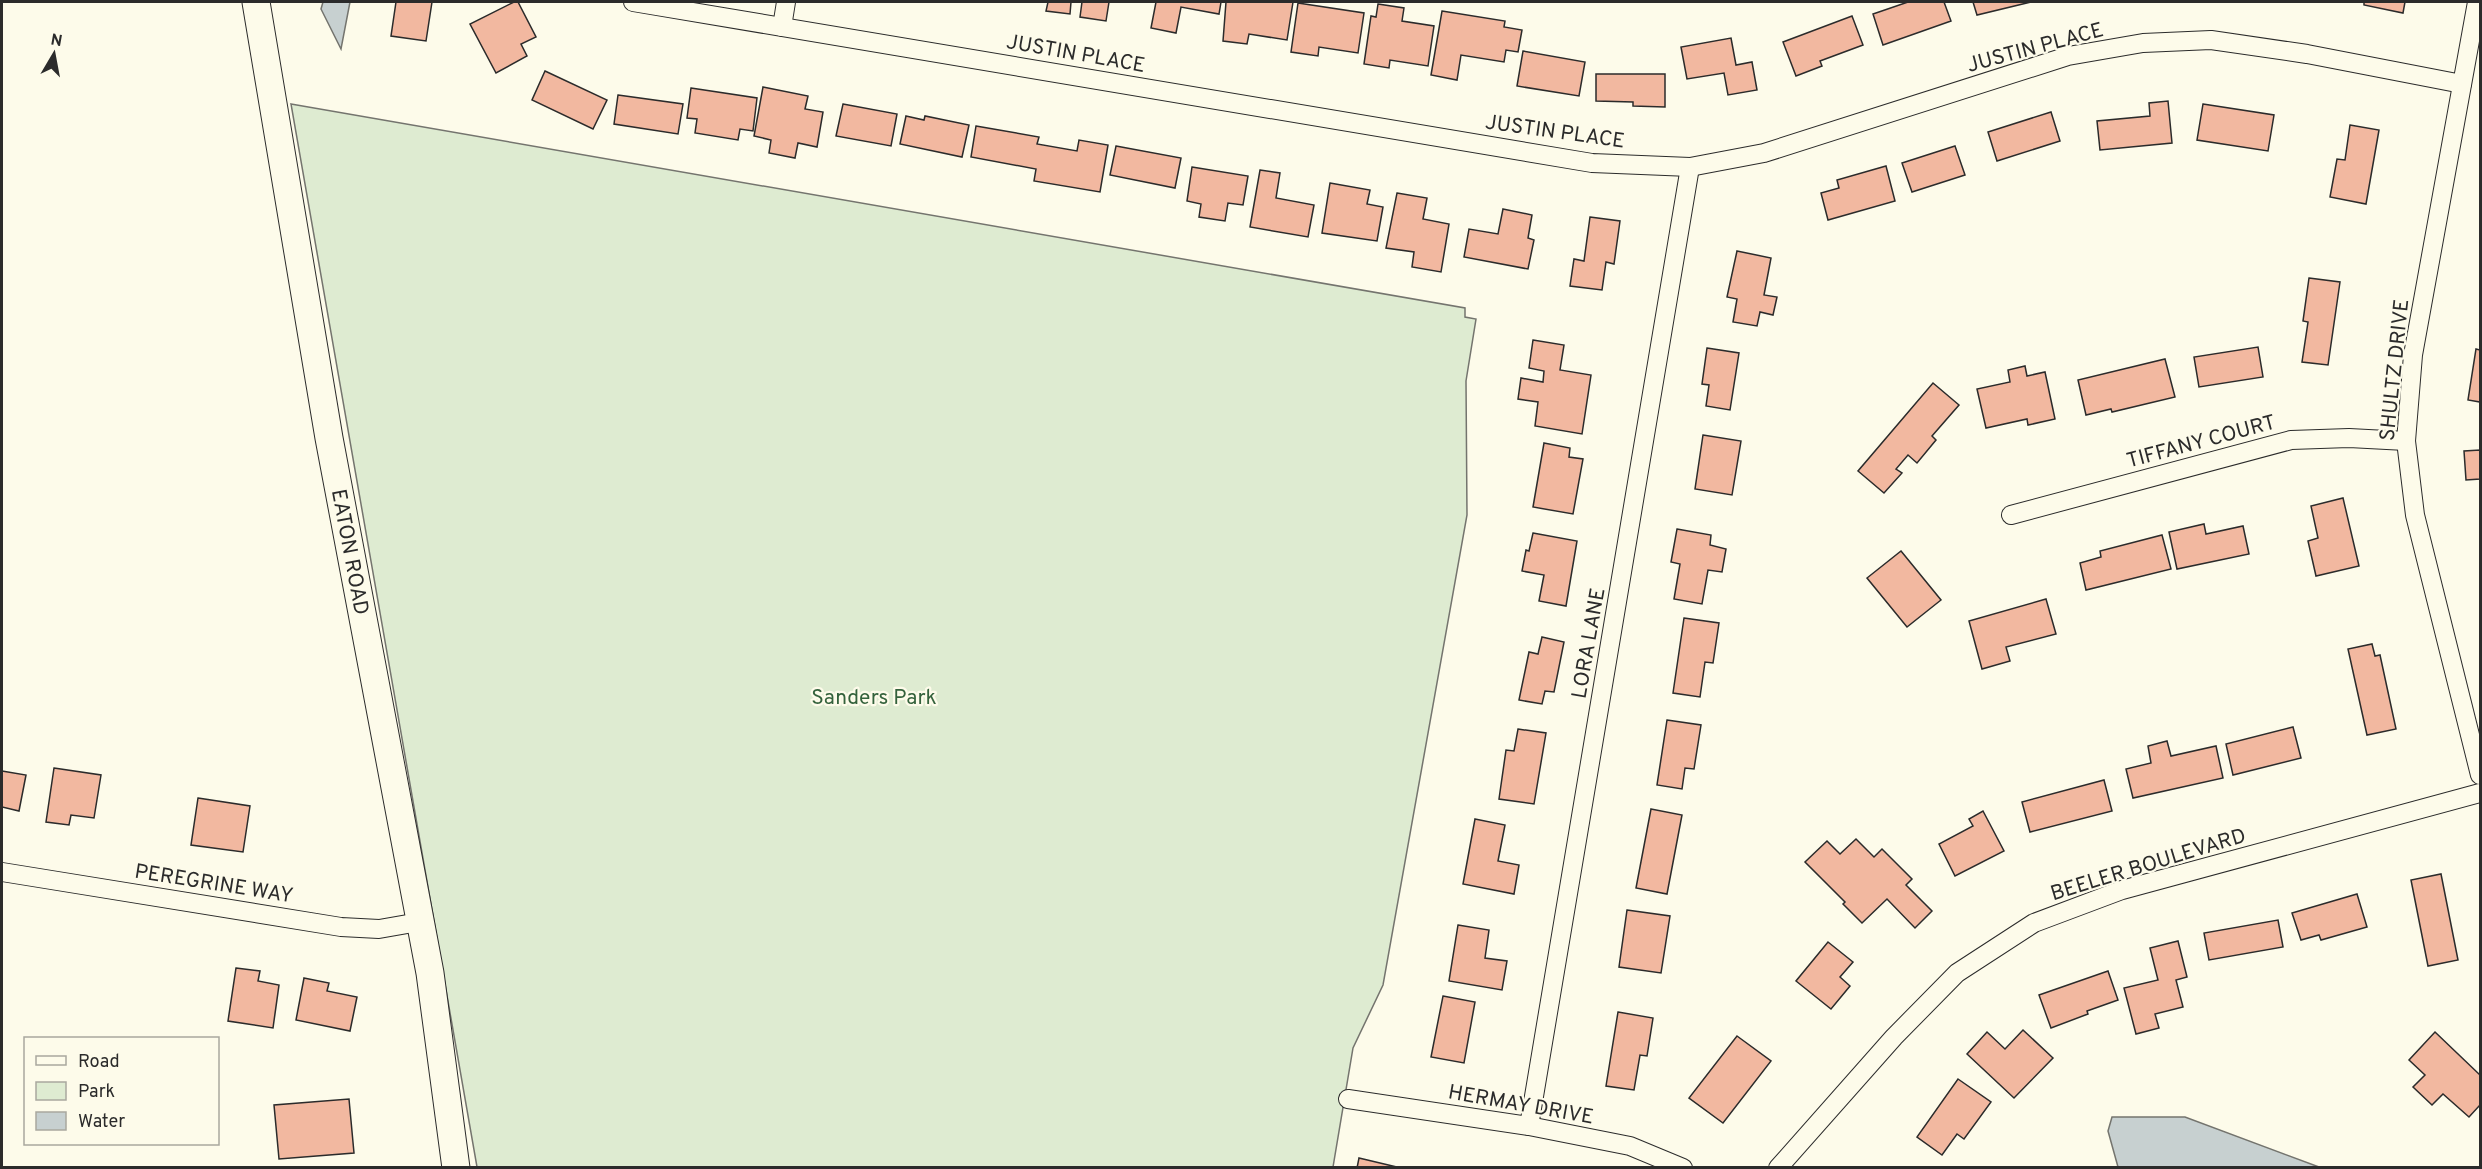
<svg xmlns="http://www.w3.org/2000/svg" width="2482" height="1169" font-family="Overpass,sans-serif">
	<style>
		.green { fill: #deebd1; stroke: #74746e; stroke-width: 1.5 }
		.water { fill: #c7d0d0; stroke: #74746e; stroke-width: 1.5 }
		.building { fill: #f2b8a0; stroke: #2b2b2b; stroke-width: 1.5 }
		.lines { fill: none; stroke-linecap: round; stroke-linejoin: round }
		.street-casing { stroke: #2b2b2b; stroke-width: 20 }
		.secondary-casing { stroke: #2b2b2b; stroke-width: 29 }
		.street { stroke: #fdfbea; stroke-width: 18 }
		.secondary { stroke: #fdfbea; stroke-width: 27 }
		.labels { text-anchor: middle; stroke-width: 4.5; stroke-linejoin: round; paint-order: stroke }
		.street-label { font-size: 21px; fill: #2b2b2b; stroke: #fdfbea }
		.park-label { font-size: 21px; fill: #34623c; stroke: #fdfbea }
	</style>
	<rect width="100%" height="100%" fill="#fdfbea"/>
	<path class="green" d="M291 104 1465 308V317L1476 319 1466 381 1467 515 1383 985 1353 1048 1333 1167H477Z"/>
	<g class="water">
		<path d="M323 2H350L341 49 321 9Z"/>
		<path d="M2112 1117H2185L2319 1167H2118L2108 1131Z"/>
	</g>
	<g class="building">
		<path d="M396 2H432L426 41 391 36Z"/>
		<path d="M514 2H518L536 37 521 44 527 56 496 73 470 24Z"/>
		<path d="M1048 2H1071L1070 14 1046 11Z"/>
		<path d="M1082 2H1109L1106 21 1080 17Z"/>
		<path d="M1156 2H1221L1219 14 1181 7 1176 33 1151 28Z"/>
		<path d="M1226 2H1293L1287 40 1249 34 1247 44 1223 41Z"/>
		<path d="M1908 2H1944L1951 21 1883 45 1873 14Z"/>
		<path d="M1973 2H2031L1977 15Z"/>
		<path d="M2364 2H2405L2403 13 2364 5Z"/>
		<path d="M1298 3 1364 13 1358 53 1319 47 1318 56 1291 52Z"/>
		<path d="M1378 4 1404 8 1402 21 1434 26 1428 66 1390 60 1389 68 1364 64 1371 16 1376 17Z"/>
		<path d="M1442 11 1505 21 1504 27 1522 30 1518 52 1506 50 1504 62 1461 55 1457 80 1431 75Z"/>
		<path d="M1852 16 1863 45 1820 61 1822 66 1796 76 1783 42Z"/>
		<path d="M1731 38 1736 65 1752 62 1757 90 1728 95 1724 73 1687 79 1681 47Z"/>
		<path d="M1523 51 1585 62 1579 96 1517 86Z"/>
		<path d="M545 71 607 100 593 129 532 100Z"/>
		<path d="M1596 74H1665V107L1633 106V102L1596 101Z"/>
		<path d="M763 87 808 96 805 109 823 112 817 147 798 143 795 158 769 153 771 140 754 136Z"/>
		<path d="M691 88 757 98 753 131 740 129 738 140 695 133 697 119 687 118Z"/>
		<path d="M618 95 683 104 678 134 614 124Z"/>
		<path d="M2168 101 2172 143 2100 150 2097 121 2150 116 2149 103Z"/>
		<path d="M843 104 897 114 891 146 836 136Z"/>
		<path d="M2203 104 2274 115 2268 151 2197 140Z"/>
		<path d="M2051 112 2060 141 1997 161 1988 132Z"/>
		<path d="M906 116 924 120 925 116 969 125 962 157 900 144Z"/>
		<path d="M2350 125 2379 130 2366 204 2330 197 2337 159 2345 160Z"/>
		<path d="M976 126 1039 137 1037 144 1077 151 1079 140 1108 145 1100 192 1034 181 1036 169 971 157Z"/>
		<path d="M1116 146 1181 158 1175 188 1110 175Z"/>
		<path d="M1955 146 1965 175 1912 192 1902 163Z"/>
		<path d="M1886 166 1895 201 1828 220 1821 193 1839 188 1837 180Z"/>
		<path d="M1192 167 1248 176 1243 205 1228 203 1225 221 1199 217 1201 204 1187 201Z"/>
		<path d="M1260 170 1280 173 1276 198 1314 205 1308 237 1250 227Z"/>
		<path d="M1330 183 1370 190 1367 204 1383 207 1377 241 1322 233Z"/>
		<path d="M1397 193 1427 198 1423 219 1449 224 1441 272 1412 267 1414 252 1386 248Z"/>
		<path d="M1503 209 1532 215 1528 238 1534 240 1528 269 1464 257 1469 229 1498 234Z"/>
		<path d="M1590 217 1620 221 1614 264 1606 262 1602 290 1570 286 1574 259 1584 261Z"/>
		<path d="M1737 251 1771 258 1764 295 1777 297 1773 315 1760 312 1757 326 1733 322 1737 299 1727 297Z"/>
		<path d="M2309 278 2340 282 2328 365 2302 362 2308 322 2303 321Z"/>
		<path d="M1533 340 1564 345 1560 370 1591 375 1582 434 1535 426 1538 402 1518 399 1521 378 1543 382 1544 371 1529 368Z"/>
		<path d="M2258 347 2263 377 2199 387 2194 357Z"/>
		<path d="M1707 348 1739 353 1730 410 1706 406 1709 385 1702 384Z"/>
		<path d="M2476 349 2480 350V402L2468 400Z"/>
		<path d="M2165 359 2175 397 2112 412 2111 409 2086 415 2078 380Z"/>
		<path d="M2025 366 2027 376 2045 372 2055 419 2028 425 2027 419 1986 428 1977 389 2010 382 2008 370Z"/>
		<path d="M1933 383 1959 405 1932 436 1936 440 1917 463 1908 455 1896 469 1902 473 1884 493 1858 471Z"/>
		<path d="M1703 435 1741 441 1732 495 1695 489Z"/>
		<path d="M1544 443 1570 448 1569 457 1583 459 1573 514 1533 507Z"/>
		<path d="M2480 450V479L2466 480 2464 451Z"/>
		<path d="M2343 498 2359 566 2316 576 2308 541 2318 538 2311 506Z"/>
		<path d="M2204 524 2206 534 2243 526 2249 554 2177 569 2169 532Z"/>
		<path d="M1677 529 1711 535 1710 545 1726 549 1722 572 1708 570 1702 604 1674 599 1680 564 1671 562Z"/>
		<path d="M1533 533 1577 541 1566 606 1539 601 1544 575 1522 571 1526 550 1529 551Z"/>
		<path d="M2162 535 2171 569 2086 590 2080 563 2101 557 2100 551Z"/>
		<path d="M1901 551 1941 600 1907 627 1867 578Z"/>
		<path d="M2046 599 2056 634 2006 647 2010 661 1982 669 1969 621Z"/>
		<path d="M1684 618 1719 623 1713 663 1705 662 1700 697 1673 693Z"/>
		<path d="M1542 637 1564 642 1554 692 1545 691 1542 704 1519 700 1529 652 1538 654Z"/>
		<path d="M2372 644 2375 656 2380 655 2396 729 2367 735 2348 649Z"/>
		<path d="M1667 720 1701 725 1694 769 1685 768 1682 789 1657 785Z"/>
		<path d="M2293 727 2301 758 2233 775 2226 744Z"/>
		<path d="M1518 729 1546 733 1534 804 1499 799 1506 750 1514 751Z"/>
		<path d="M2167 741 2171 756 2216 746 2223 778 2133 798 2126 769 2151 763 2148 746Z"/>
		<path d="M54 768 101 775 94 818 71 815 69 825 46 822Z"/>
		<path d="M2 771 26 775 19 811 2 807Z"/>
		<path d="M2104 780 2112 811 2030 832 2022 802Z"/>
		<path d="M198 798 250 806 243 852 191 845Z"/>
		<path d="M1651 809 1682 815 1667 894 1636 888Z"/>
		<path d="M1983 811 2004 851 1955 876 1939 844 1973 826 1969 819Z"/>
		<path d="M1475 819 1505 825 1498 861 1519 865 1514 894 1463 884Z"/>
		<path d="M1856 839 1874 857 1882 849 1912 879 1906 885 1932 911 1915 928 1887 899 1862 923 1843 904 1845 902 1805 862 1827 841 1840 854Z"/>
		<path d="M2441 874 2458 960 2428 966 2411 880Z"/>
		<path d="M2357 894 2367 927 2321 940 2319 935 2301 940 2292 913Z"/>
		<path d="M1627 910 1670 916 1661 973 1619 967Z"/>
		<path d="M2278 920 2283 947 2209 960 2204 933Z"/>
		<path d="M1458 925 1489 930 1485 958 1507 961 1502 990 1449 981Z"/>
		<path d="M2178 941 2187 977 2176 980 2183 1007 2155 1014 2159 1028 2136 1034 2124 988 2158 980 2150 948Z"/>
		<path d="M1828 942 1853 962 1840 977 1850 986 1831 1009 1796 981Z"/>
		<path d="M236 968 260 971 258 981 279 985 273 1028 228 1021Z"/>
		<path d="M2108 971 2118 1000 2087 1011 2088 1014 2051 1028 2039 995Z"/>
		<path d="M304 978 329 983 327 991 357 997 350 1031 296 1020Z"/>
		<path d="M1443 996 1475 1002 1464 1063 1431 1057Z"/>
		<path d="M1618 1012 1653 1018 1647 1056 1640 1055 1634 1090 1606 1086Z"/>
		<path d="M2023 1030 2053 1058 2014 1098 1967 1054 1987 1032 2005 1049Z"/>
		<path d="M2435 1032 2480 1075V1105L2469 1117 2443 1094 2432 1105 2413 1087 2425 1075 2409 1060Z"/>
		<path d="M1737 1036 1771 1061 1723 1123 1689 1098Z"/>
		<path d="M1958 1079 1991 1102 1964 1139 1957 1134 1942 1155 1917 1137Z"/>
		<path d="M349 1099 354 1153 279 1159 274 1105Z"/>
		<path d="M1359 1158 1401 1168H1357Z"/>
	</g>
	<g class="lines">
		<defs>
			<g id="street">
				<path d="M633 2 1592 163 1690 167 1764 153 2068 56 2143 43 2211 40 2307 54 2462 84"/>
				<path d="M2477 2 2413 355 2406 441 2415 515 2480 775"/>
				<path d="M782 27 786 2"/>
				<path d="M2011 515 2291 440 2349 438 2406 441"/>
				<path d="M2 872 341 927 379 929 419 922"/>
				<path d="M1348 1099 1529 1126 1630 1146 1683 1168"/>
				<path d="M1529 1126 1690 167"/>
				<path d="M1778 1168 1894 1037 1957 973 2034 923 2122 890 2480 793"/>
			</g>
			<g id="secondary">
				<path id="s1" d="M256 2 329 438 430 973 456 1168"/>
			</g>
		</defs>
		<use href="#street" class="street-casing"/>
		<use href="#secondary" class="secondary-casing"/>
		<use href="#street" class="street"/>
		<use href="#secondary" class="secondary"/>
	</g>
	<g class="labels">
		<g class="street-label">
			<text transform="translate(2035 47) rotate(-15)" y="7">JUSTIN PLACE</text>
			<text transform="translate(1076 53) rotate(10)" y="7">JUSTIN PLACE</text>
			<text transform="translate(1555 131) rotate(8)" y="7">JUSTIN PLACE</text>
			<text transform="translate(2394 370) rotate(-84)" y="7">SHULTZ DRIVE</text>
			<text transform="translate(2201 441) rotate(-15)" y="7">TIFFANY COURT</text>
			<text dy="7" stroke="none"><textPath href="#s1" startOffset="558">EATON ROAD</textPath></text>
			<text transform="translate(1588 643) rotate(-80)" y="7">LORA LANE</text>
			<text transform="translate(2148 864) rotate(-17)" y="7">BEELER BOULEVARD</text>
			<text transform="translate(214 883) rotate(9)" y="7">PEREGRINE WAY</text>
			<text transform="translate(1521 1104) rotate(10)" y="7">HERMAY DRIVE</text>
		</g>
		<g class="park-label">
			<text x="874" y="704">Sanders Park</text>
		</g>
	</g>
	<rect width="2482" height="1169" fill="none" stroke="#2b2b2b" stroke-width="6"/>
	<rect x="24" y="1037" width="195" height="108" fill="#fdfbea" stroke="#a9a89e" stroke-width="1.5"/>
	<rect x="36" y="1056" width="30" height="9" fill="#fdfbea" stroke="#a9a89e" stroke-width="1.5"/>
	<text x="78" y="1067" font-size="18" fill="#2b2b2b">Road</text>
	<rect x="36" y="1082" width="30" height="18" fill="#deebd1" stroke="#a9a89e" stroke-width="1.5"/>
	<text x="78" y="1097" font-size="18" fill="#2b2b2b">Park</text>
	<rect x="36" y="1112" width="30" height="18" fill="#c7d0d0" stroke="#a9a89e" stroke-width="1.5"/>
	<text x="78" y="1127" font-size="18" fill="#2b2b2b">Water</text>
	<g transform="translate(54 54) rotate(10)" stroke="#fdfbea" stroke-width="4.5" paint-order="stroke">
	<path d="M0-4.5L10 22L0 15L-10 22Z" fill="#2b2b2b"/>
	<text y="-9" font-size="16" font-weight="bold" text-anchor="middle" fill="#2b2b2b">N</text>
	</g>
</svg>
